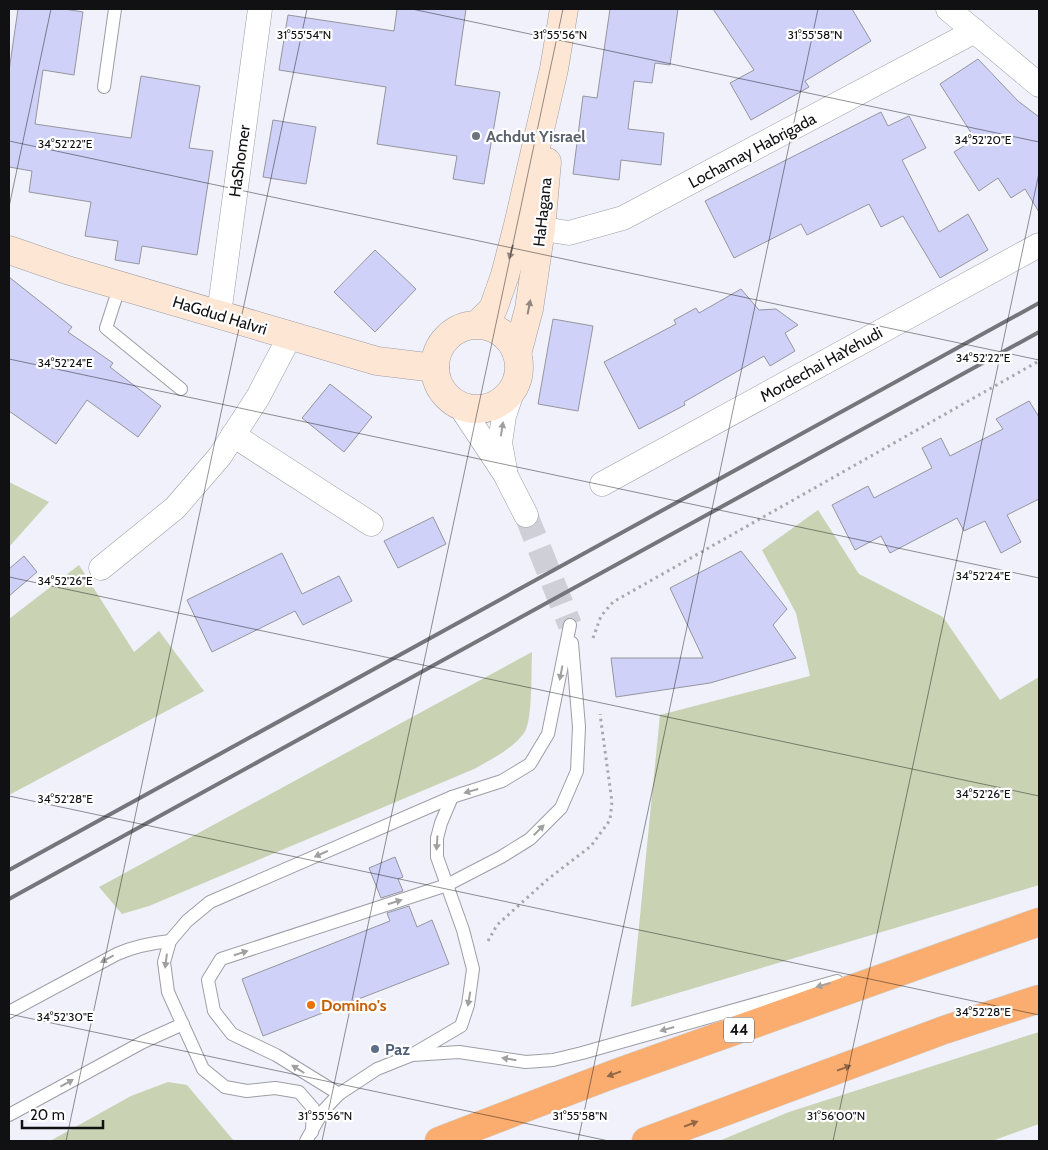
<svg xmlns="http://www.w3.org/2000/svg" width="1048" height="1150" font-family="Cabin,sans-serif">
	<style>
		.green { fill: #c9d2b3 }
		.building { fill: #cfd1f8; stroke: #95969e }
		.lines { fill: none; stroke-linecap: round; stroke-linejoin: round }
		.street-tunnel { stroke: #cfcfd8; stroke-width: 24; stroke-dasharray: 24 12; stroke-linecap: butt }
		.lane-casing { stroke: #9d9da6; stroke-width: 14 }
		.street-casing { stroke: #9d9da6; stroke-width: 25 }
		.secondary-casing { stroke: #9d9da6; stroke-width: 29 }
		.highway-casing { stroke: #cfcfd0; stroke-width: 29 }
		.path { stroke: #a8a9b0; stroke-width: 3; stroke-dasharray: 2.5 4; stroke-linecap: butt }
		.lane { stroke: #fff; stroke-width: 12 }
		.street { stroke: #fff; stroke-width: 24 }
		.secondary { stroke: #fee6d4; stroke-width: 28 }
		.highway { stroke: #fbad6f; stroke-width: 28 }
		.rail { stroke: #75757b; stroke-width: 4 }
		.oneway { fill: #93867e }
		.oneway2 { fill: #a0a0a1 }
		.oneway3 { fill: #926746 }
		.ticks { fill: none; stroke: #111114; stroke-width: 1; stroke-opacity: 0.45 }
		.worship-dot { fill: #6b7280; stroke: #fff; stroke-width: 2 }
		.food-dot { fill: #e8710a; stroke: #fff; stroke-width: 2 }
		.service-dot { fill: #5c6f8a; stroke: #fff; stroke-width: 2 }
		.labels { text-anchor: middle; stroke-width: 4.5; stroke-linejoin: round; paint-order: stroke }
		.shield { fill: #fff; stroke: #58585a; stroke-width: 1 }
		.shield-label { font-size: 15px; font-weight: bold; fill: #111114 }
		.worship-label { font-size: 16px; font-weight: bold; fill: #5b616d; stroke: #fff; text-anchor: start }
		.street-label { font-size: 16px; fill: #111114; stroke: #fff }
		.food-label { font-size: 16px; font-weight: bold; fill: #c56008; stroke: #fff; text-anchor: start }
		.service-label { font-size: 16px; font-weight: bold; fill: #4e5e75; stroke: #fff; text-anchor: start }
		.ticks-label { font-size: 12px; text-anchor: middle; fill: #111114; stroke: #fff; stroke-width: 4.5; stroke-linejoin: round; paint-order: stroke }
	</style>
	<rect width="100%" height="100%" fill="#f0f1fa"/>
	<g class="green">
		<path d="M9 482 49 502 9 547Z"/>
		<path d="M818 510 859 574 943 617 1000 700 1039 677V885L631 1007 660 715 810 676 796 613 762 550Z"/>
		<path d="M79 565 134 652 159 631 204 691 9 795V619Z"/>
		<path d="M532 652C531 669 533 722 524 733 511 750 492 759 474 769L149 906 122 914 99 887Z"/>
		<path d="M1039 1032V1124L992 1141H719L789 1112Z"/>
		<path d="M168 1082 187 1085 234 1141H50L131 1096Z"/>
	</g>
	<g class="building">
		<path d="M18 9H64L83 12 74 75 43 70 35 124 131 138 141 76 200 86 189 148 213 151 197 255 142 246 139 264 115 260 118 241 85 236 91 202 29 192 32 171 9 167V71Z"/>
		<path d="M397 9H466L455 85 500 92 484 184 453 179 457 156 377 144 386 87 279 70 288 15 394 31Z"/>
		<path d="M610 9H678L670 65 655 63 652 83 634 81 628 129 664 133 661 165 621 160 619 180 573 174 583 96 597 98Z"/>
		<path d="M713 9H852L871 41 805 81 809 87 751 120 730 83 754 70Z"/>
		<path d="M978 59 1018 101 1039 117V212L1025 189 1011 198 998 178 979 191 954 152 975 139 940 84Z"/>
		<path d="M881 112 888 126 909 116 926 148 902 160 939 232 968 214 988 250 940 278 903 216 881 227 869 204 807 235 801 224 734 258 705 201Z"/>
		<path d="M273 120 316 127 306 184 263 177Z"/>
		<path d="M375 250 416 289 375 332 334 292Z"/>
		<path d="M9 277 72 327 68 332 113 363 110 367 161 406 138 437 87 400 56 444 9 411Z"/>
		<path d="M741 289 759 310 776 309 798 325 785 333 795 351 770 366 764 356 684 402 685 405 639 429 604 362 676 324 674 320 696 308 699 313Z"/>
		<path d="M553 319 593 326 578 411 538 404Z"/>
		<path d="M330 384 372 417 344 452 302 418Z"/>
		<path d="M1029 401 1039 417V499L1007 515 1021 542 1001 553 985 521 964 531 957 518 890 553 881 536 855 550 832 505 868 486 874 498 932 468 922 448 941 438 950 456 1003 429 996 419Z"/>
		<path d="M433 517 446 544 398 568 384 541Z"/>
		<path d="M741 551 787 609 773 625 796 658 710 683 616 697 611 658H703L670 588Z"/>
		<path d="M282 553 302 594 339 576 352 601 303 625 295 611 212 652 187 600Z"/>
		<path d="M24 556 37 572 9 596V569Z"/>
		<path d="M395 857 403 877 398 879 403 891 381 898 369 868Z"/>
		<path d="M409 906 417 927 432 920 449 964 263 1036 242 979 390 921 387 913Z"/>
	</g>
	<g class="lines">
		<path class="street-tunnel" d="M526 515 570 625"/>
		<defs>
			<g id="lane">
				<path d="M104 87 115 9"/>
				<path d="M120 285 106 328 181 389"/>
				<path d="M9 1012 117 954C135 946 151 943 170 941"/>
				<path d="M415 1053 461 1026 468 1005 473 969 463 930 437 857V838L441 823 452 797"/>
				<path d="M339 1094 276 1055 232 1034 214 1011 208 980 221 959 447 885 501 857 530 839 561 808 577 771 579 727 572 643"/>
				<path d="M9 1115 143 1042 183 1024"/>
				<path d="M312 1132 313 1108 299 1092 275 1088 247 1091 225 1087 203 1069 168 992 164 962 170 941 187 921 210 902 452 797 502 781 530 764 548 734 570 625"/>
				<path d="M306 1141 323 1111 339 1094 377 1069 412 1055 459 1052 526 1062 553 1060 582 1053 837 981"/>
			</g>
			<g id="street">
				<path d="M948 9 1039 85"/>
				<path d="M524 226 569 233 623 218 975 31"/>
				<path d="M219 314 260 9"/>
				<path d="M460 406 505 474 526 515"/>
				<path d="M233 435 371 524"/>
				<path d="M505 470 500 443 504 416 514 386"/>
				<path d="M602 484 1039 245"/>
				<path d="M101 568 175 508 220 456 258 397 290 336"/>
			</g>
			<g id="secondary">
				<path d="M9 250 67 270 377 361 435 368"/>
				<path d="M478 324 493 309 505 275 518 225 554 69 564 9"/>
				<circle cx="477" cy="367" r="42"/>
				<path d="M517 354 529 309 541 229 547 162"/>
			</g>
			<g id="highway">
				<path d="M439 1141 611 1075 1039 922"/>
				<path d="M646 1141 944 1030 1039 999"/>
			</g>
		</defs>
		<use href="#lane" class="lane-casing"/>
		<use href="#street" class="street-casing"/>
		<use href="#secondary" class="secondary-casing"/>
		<use href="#highway" class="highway-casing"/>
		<g class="path">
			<path d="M593 638 601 616 613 602 1039 361"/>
			<path d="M488 941 497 925 548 879 591 846 610 820 612 802 600 714"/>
		</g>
		<use href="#lane" class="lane"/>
		<use href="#street" class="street"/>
		<use href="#secondary" class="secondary"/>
		<use href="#highway" class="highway"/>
		<g class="rail">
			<path d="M9 870 1039 303"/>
			<path d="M9 899 1039 332"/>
		</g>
	</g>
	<defs><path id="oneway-solid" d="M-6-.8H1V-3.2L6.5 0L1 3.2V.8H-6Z" transform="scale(1.25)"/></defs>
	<g class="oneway">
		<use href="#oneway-solid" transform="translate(511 252) rotate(105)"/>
		<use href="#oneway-solid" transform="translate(529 307) rotate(-79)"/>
	</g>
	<g class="oneway2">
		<use href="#oneway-solid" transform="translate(502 429) rotate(-81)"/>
		<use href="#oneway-solid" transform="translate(561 673) rotate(101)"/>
		<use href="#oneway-solid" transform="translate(471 791) rotate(164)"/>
		<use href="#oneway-solid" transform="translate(539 830) rotate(-45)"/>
		<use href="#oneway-solid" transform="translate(437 843) rotate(94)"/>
		<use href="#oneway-solid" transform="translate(321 854) rotate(156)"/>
		<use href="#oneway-solid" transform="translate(395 902) rotate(-18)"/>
		<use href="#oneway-solid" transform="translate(241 953) rotate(-18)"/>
		<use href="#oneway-solid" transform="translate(107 959) rotate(152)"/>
		<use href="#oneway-solid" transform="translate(166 961) rotate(97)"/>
		<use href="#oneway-solid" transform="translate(823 985) rotate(164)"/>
		<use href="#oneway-solid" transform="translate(469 999) rotate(100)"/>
		<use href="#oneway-solid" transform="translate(667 1029) rotate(164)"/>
		<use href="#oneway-solid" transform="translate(509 1059) rotate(-171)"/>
		<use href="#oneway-solid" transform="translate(298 1069) rotate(-148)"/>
		<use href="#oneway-solid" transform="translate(67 1083) rotate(-29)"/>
	</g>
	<g class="oneway3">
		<use href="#oneway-solid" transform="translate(844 1068) rotate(-20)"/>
		<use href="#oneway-solid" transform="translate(614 1074) rotate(160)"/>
		<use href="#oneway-solid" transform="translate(691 1124) rotate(-21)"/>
	</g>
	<path class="ticks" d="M412 9 1039 142M9 141 1039 360M9 207 51 9M9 359 1039 578M9 577 1039 796M9 796 1039 1015M9 1014 609 1141M66 1141 307 9M322 1141 563 9M578 1141 818 9M833 1141 1039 173"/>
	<circle class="worship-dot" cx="476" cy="136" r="5"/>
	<circle class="food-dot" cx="311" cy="1005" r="5"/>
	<circle class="service-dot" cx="375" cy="1049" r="5"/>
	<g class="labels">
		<rect class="shield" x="724" y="1017.5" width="30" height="25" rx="4"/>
		<g class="shield-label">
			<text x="739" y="1035">44</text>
		</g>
		<g class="worship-label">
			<text x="486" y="142">Achdut Yisrael</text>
		</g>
		<g class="street-label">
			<text transform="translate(752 150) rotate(-28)" y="6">Lochamay Habrigada</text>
			<text transform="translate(239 161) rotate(-82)" y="6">HaShomer</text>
			<text transform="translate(542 212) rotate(-84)" y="6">HaHagana</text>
			<text transform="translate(220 315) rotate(17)" y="6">HaGdud HaIvri</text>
			<text transform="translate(821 364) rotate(-29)" y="6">Mordechai HaYehudi</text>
		</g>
		<g class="food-label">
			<text x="321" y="1011">Domino's</text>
		</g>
		<g class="service-label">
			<text x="385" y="1055">Paz</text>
		</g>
	</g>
	<g class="ticks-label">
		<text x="304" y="39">31°55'54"N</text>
		<text x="560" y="39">31°55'56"N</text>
		<text x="815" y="39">31°55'58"N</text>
		<text x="983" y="144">34°52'20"E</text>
		<text x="65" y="148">34°52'22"E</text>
		<text x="983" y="362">34°52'22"E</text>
		<text x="65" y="367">34°52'24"E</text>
		<text x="983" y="580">34°52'24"E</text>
		<text x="65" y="585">34°52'26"E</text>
		<text x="983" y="798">34°52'26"E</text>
		<text x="65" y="803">34°52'28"E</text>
		<text x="983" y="1016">34°52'28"E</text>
		<text x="65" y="1021">34°52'30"E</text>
		<text x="325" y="1120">31°55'56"N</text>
		<text x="580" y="1120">31°55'58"N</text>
		<text x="836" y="1120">31°56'00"N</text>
	</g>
	<rect width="1048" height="1150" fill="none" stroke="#111114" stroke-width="20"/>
	<path d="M22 1120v8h81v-8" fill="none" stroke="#111114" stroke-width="2.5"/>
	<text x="30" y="1120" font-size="15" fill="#111114" stroke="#ffffff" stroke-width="4" paint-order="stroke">20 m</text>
</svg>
